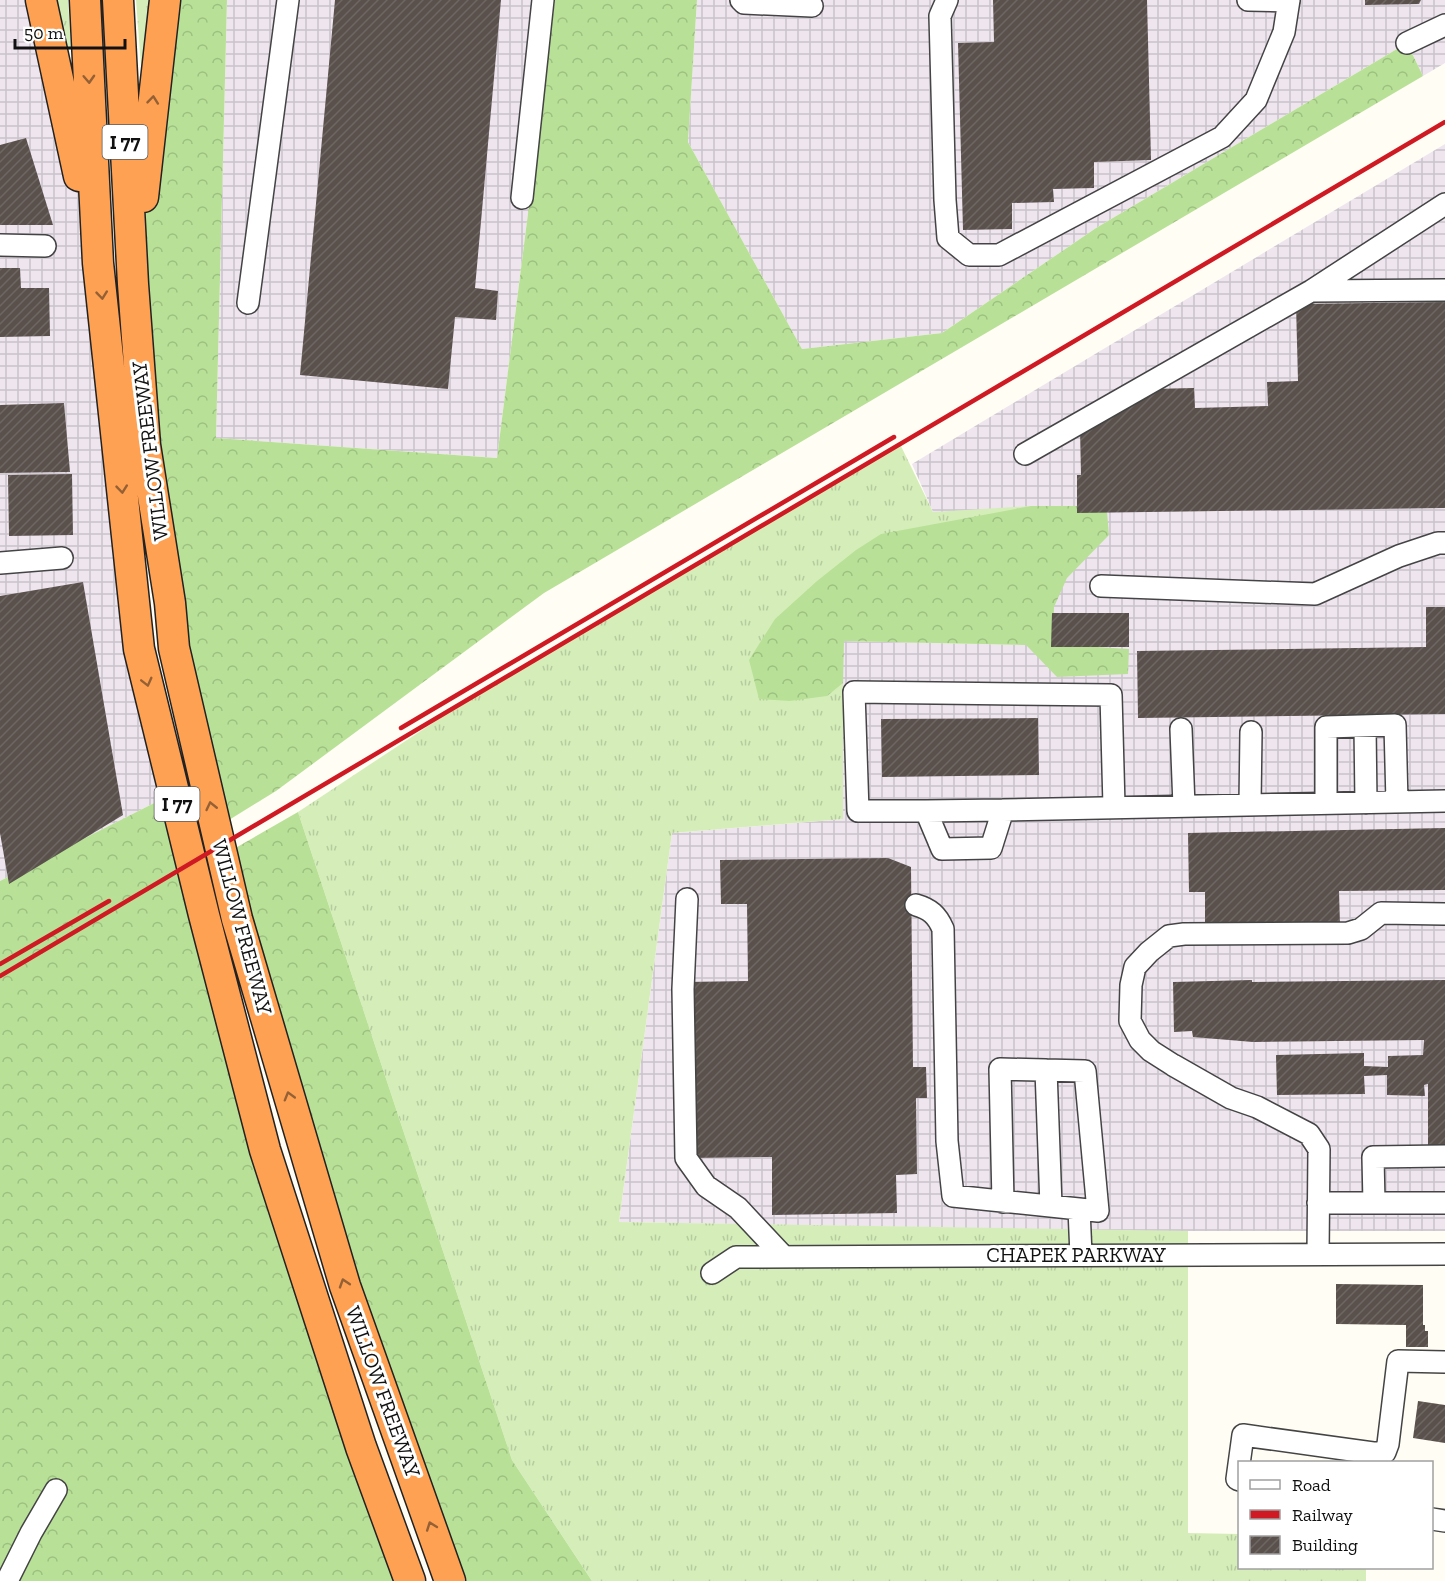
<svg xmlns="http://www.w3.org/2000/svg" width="1445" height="1581" viewBox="0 0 1445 1581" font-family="'Zilla Slab',serif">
	<defs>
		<pattern id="industrial-grid" width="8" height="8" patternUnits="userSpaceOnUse" patternTransform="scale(1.5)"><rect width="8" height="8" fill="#eee5ef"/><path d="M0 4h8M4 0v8" fill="none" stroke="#cbc3cc"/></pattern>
		<pattern id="grass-tufts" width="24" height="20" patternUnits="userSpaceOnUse" patternTransform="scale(1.5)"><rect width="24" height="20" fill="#d5eeb9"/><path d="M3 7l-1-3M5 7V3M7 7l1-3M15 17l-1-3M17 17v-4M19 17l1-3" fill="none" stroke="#b6cb9e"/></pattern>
		<pattern id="forest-crowns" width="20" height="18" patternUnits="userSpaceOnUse" patternTransform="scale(1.5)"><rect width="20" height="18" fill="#b8e197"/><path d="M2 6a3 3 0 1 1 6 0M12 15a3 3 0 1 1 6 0" fill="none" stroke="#9dc081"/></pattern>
		<pattern id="building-hatch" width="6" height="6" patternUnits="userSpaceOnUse" patternTransform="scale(1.5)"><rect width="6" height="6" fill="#5a514c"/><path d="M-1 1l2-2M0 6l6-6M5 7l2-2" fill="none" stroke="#6d6662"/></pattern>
	</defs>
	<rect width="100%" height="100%" fill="#fffdf4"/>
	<!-- industrial -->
	<path fill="url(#industrial-grid)" d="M0 0H41L98 263 174 793 0 881Z
		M227 0H555L497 458 216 438Z
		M697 0H1445V63L1423 76 1407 43 1096 228 942 333 802 349 688 142Z
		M1445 144V1231H1140L619 1222 672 833 843 819V641L1026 645 933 512 912 464Z"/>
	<!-- grass -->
	<path fill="url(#grass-tufts)" d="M52 0H68L71 47H62Z
		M136 0H155L146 63 141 66Z
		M900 444 933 512 1031 506 1026 645 843 641V819L672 833 619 1222 1188 1231V1533L1239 1534 1240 1568H1366V1581H592L512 1460 298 812 469 699Z"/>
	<!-- forest -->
	<path fill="url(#forest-crowns)" d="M165 0H227L216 438 497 458 555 0H697L688 142 802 349 942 333 1096 228 1407 43 1423 76 544 593 276 791 216 828 133 284Z
		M1031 506H1077L1107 512 1109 535 1067 578 1054 607 1053 639 1081 646 1129 649 1128 674 1057 677 1026 645 844 641 843 683 827 696 790 701 759 699 749 660 775 619 817 581 856 550 881 534Z
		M174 793 204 915 410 1581H0V881Z
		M298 812 512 1460 592 1581H450L225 854Z"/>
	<!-- building -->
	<path fill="url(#building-hatch)" d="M335 0H501L475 288 498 291 496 320 455 317 448 389 300 375Z
		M993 0H1147L1151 160 1094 162V188L1053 189 1054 202 1012 203V229L963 230 958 43 994 42Z
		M1365 0H1421L1419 4 1365 5Z
		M26 138 53 225H0V145Z
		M0 268H20L21 288H49L50 336 0 337Z
		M1445 302V508L1077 513V475H1081L1080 429 1151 389 1194 388 1195 408 1268 406 1267 382 1298 381 1296 304Z
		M64 403 70 472 0 473V405Z
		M72 474 73 535 9 536 8 475Z
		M83 582 123 815 9 884 0 833V596Z
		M1426 607H1445V714L1138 718 1137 651 1426 647Z
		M1052 613H1129V647H1051Z
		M1038 718 1039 775 882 777 881 719Z
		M1445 828V890L1339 891 1340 925 1205 926V892H1189L1188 833Z
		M888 858 911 867 913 1067H926L927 1098H916L917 1174 896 1175 897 1213 772 1215V1157L688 1158 685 982 748 981 747 904H721L720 860Z
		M1252 980V982L1445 980V1151H1428V1084L1424 1085 1425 1096 1387 1095V1075L1364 1076 1365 1094 1277 1095 1276 1055 1364 1053V1066L1388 1067V1056L1423 1055 1424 1040 1253 1042 1193 1037 1192 1031 1174 1032 1173 982Z
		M1336 1284 1423 1285V1325H1425V1331H1428V1347H1406V1325L1336 1324Z
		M1418 1401 1445 1405V1443L1413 1438Z"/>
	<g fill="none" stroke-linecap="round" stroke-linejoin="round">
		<defs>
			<path id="minor" d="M741 0 744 3 812 6
				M947 0 940 16 945 200 948 238 969 255H999L1222 137 1256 100 1284 32 1289 0
				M1248 0 1289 1
				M1407 43 1445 25
				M522 198 543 0
				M0 245 45 246
				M1312 291 1445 290
				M248 303 288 0
				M1025 454 1311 291 1445 204
				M0 563 62 558
				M1101 586 1315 594 1399 556 1438 543H1445
				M1365 726 1366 803
				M1181 729 1184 806
				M1326 803V727L1395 725 1397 802
				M1250 804 1251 732
				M1114 806 1111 695 854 692 858 811H926L942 849 991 848 1003 810 1445 801
				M926 811 1003 810
				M687 899 683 989 686 1158 706 1186 738 1208 783 1256
				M916 905C930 909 937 915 943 929L947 1141 953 1196 1079 1209 1081 1255
				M1046 1070 1051 1206
				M1003 1202 1000 1069 1085 1071 1098 1211 1079 1209
				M1318 1203H1445
				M1374 1203 1373 1157 1445 1156
				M1318 1254 1319 1149 1309 1134 1257 1107 1231 1098 1173 1065 1151 1051 1140 1040 1130 1021 1131 985 1135 967 1149 952 1169 936 1184 934 1348 933 1361 929 1381 913 1445 914
				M712 1273 736 1257 1445 1254
				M1240 1480 1237 1479 1243 1435 1373 1453 1385 1452 1388 1444 1398 1361 1445 1362
				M1432 1519 1445 1521
				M7 1581 31 1533 56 1490"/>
			<path id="highway" d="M41 0 79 176
				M85 0 98 263 139 649 204 915 265 1150 361 1447 410 1581
				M118 0 133 284 145 445 170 603 174 648 237 919 345 1286 450 1581
				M143 197 165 0"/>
		</defs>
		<!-- minor casing -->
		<use href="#minor" stroke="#444" stroke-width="24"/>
		<!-- highway casing -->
		<use href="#highway" stroke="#222" stroke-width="33"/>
		<!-- minor -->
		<use href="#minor" stroke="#fff" stroke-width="21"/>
		<!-- highway -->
		<use href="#highway" stroke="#ffa152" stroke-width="30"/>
		<!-- rail -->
		<path stroke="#cf1a23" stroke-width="4.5" d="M401 728 894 437
			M0 964 109 901
			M0 976 1445 122"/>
	</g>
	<!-- one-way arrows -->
	<defs><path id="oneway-chevron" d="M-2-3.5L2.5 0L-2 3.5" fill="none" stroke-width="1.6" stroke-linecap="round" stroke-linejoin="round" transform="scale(1.5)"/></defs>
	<g stroke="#946035">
		<use href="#oneway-chevron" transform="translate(89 79) rotate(87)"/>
		<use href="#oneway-chevron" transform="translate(153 100) rotate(-84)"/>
		<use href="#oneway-chevron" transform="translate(102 295) rotate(84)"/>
		<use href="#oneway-chevron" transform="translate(122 489) rotate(84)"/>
		<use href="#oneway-chevron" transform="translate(147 682) rotate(76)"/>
		<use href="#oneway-chevron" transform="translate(211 806) rotate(-103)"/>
		<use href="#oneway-chevron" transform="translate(289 1096) rotate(-106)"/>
		<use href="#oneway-chevron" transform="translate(344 1283) rotate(-108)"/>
		<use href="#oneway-chevron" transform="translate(431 1526) rotate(-110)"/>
	</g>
	<g text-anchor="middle" stroke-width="6" stroke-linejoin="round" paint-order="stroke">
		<!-- shield labels -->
		<g fill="#fff" stroke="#585858" stroke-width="1.5">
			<rect x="102.5" y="125" width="45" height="34" rx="4.5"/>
			<rect x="154.5" y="787" width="45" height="34" rx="4.5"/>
		</g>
		<g font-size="20" font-weight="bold" fill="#111">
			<text x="125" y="149">I 77</text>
			<text x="177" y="811">I 77</text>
		</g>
		<!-- street labels -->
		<g font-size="21" fill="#111" stroke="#fff">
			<text transform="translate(150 451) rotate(-97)" y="7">WILLOW FREEWAY</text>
			<text transform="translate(242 927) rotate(75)" y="7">WILLOW FREEWAY</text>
			<text x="1076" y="1262">CHAPEK PARKWAY</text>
			<text transform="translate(383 1392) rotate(70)" y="7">WILLOW FREEWAY</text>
		</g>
	</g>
	<!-- legend -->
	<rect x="1238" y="1461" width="195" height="108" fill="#ffffff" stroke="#a0a0a0" stroke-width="1.5"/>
	<rect x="1250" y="1480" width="30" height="9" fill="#ffffff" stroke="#a0a0a0" stroke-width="1.5"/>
	<text x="1292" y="1491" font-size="18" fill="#111111">Road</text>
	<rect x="1250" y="1510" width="30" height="9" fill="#cf1a23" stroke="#a0a0a0" stroke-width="1.5"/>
	<text x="1292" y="1521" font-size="18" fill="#111111">Railway</text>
	<rect x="1250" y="1536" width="30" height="18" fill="url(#building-hatch)" stroke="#a0a0a0" stroke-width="1.5"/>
	<text x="1292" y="1551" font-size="18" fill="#111111">Building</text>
	<!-- scale -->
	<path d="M15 39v9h110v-9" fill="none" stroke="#111111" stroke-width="3"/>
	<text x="24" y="39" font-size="18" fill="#111111" stroke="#ffffff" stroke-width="4.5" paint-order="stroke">50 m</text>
</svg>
